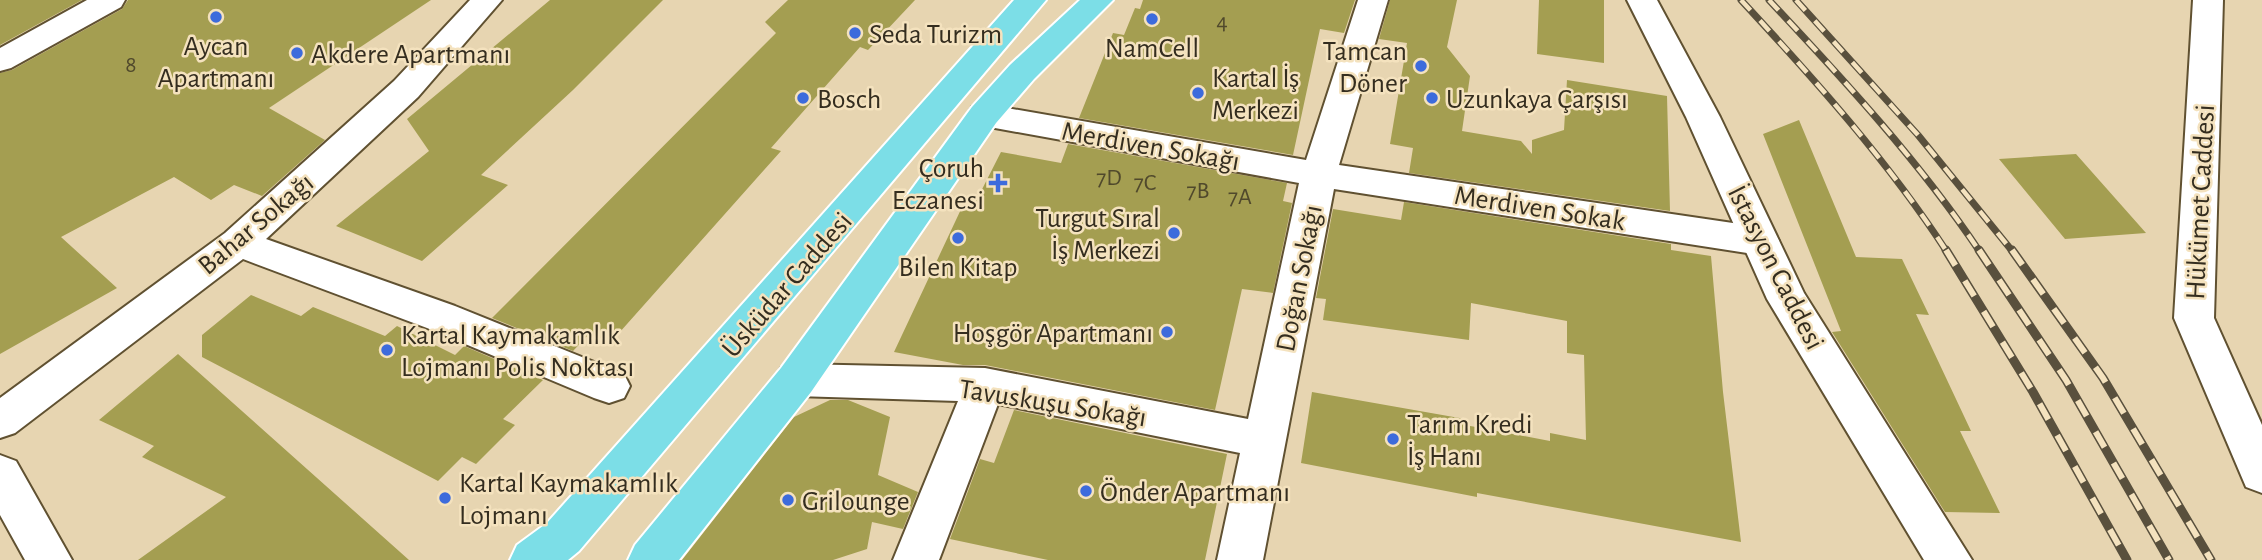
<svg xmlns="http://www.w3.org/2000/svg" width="2262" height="560" viewBox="0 0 2262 560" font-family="'Alegreya Sans',sans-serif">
	<rect width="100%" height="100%" fill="#e7d5b1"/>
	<!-- building -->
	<path fill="#a49e51" d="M0 0H82L0 45Z
		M128 0H431L269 108 325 140 262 196 234 185 211 200 174 177 61 237 117 288 0 354V73L12 70 122 9Z
		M550 0H663L573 90 481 175 508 185 422 261 336 226 429 151 407 119Z
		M788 0H915L868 50 860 47 771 148 781 151 611 342 589 334 573 351 492 318 776 33 765 22Z
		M1143 0H1355L1344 33 1320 29 1293 155 1079 118 1113 33 1124 35 1135 8 1140 9Z
		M1390 0H1457L1447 47 1470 76 1462 131 1521 141 1532 154V140L1564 130 1567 80 1667 96 1670 211 1409 173 1413 148 1390 144 1407 43 1379 39Z
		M1539 0H1604V63L1537 54Z
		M1799 120 1856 257 1902 259 1929 315 1916 314 1971 431H1960L2000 513 1945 512 1832 332 1841 331 1763 134Z
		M1068 144 1287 183 1283 201 1292 203 1273 293 1242 289 1215 410 985 365H963L894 352 963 205 973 207 1001 152 1061 163Z
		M2076 154 2146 233 2065 239 1999 159Z
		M1404 202 1671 244V250L1711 256 1723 392 1741 542 1477 493V497L1301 463 1312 392 1465 419V425L1550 441V433L1586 440 1584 355 1567 353V321L1471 303 1469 340 1323 320 1326 299 1316 298 1333 209 1401 220Z
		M251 295 301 316 313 307 385 336 397 326 455 355 464 346 543 380 503 419 515 425 476 464 462 457 438 481 202 357V335Z
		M178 354 409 560H138L226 497 142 457 154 446 99 420Z
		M830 400H848L890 417 878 475 918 492 903 529 872 522 867 549 833 560H682L794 417Z
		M1014 410 1227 454 1205 560H1048L950 539 980 459 994 463Z"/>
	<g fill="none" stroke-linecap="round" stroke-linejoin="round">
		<defs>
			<path id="minor" d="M87 0H125L121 7 11 68 0 71V48Z
				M470 0H502L418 97 266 239 455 306 624 374 630 386 624 398 609 403 594 398 427 328 243 259 15 433 0 438V398L225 233 394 81Z
				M1358 0H1388L1339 165 1760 227 1773 231 1779 241 1773 251 1760 255 1334 189 1263 560H1217L1240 453 998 404 939 560H893L958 401 796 396 781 392 775 380 781 368 796 364 985 368 1248 419 1299 183 984 126 972 123 967 115 972 107 984 104 1306 160Z
				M0 455 16 461 72 560H25L0 515Z"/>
			<path id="tertiary" d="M1627 0H1657L1720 117 1804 293 1972 560H1924L1767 299 1686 117Z
				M2193 0H2223L2214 318 2262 425V493L2246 487 2174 318Z"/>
			<path id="primary" d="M1014 0H1046L579 551 568 560H510L517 545 547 523Z
				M1080 0H1113L1034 79 996 123 811 392 679 560H628L635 545 781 368 972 107 1010 65Z"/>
		</defs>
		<!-- minor casing -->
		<use href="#minor" stroke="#605131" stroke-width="4"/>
		<!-- tertiary casing -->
		<use href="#tertiary" stroke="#605131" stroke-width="4"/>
		<!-- primary casing -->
		<use href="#primary" stroke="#fff" stroke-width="4"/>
		<!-- minor -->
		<use href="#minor" fill="#fff" fill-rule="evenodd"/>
		<!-- tertiary -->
		<use href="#tertiary" fill="#fff" fill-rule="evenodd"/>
		<!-- primary -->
		<use href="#primary" fill="#7cdee7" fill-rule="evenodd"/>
		<defs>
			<path id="rail-far1" d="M1741 0C1815 80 1888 161 1947 252
				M1769 0C1844 80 1919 161 1980 252
				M1796 0 1918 135 2013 252"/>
			<path id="rail" d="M1946 250 2033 392 2127 560
				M1979 250 2066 380 2169 560
				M2012 250 2103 378 2211 560"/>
		</defs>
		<!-- rail-far1 casing -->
		<use href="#rail-far1" stroke="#59503d" stroke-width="7"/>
		<!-- rail casing -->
		<use href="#rail" stroke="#59503d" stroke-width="9"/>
		<!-- rail-far1 -->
		<use href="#rail-far1" stroke="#f4e2be" stroke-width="4.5" stroke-dasharray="14" stroke-linecap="butt"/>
		<!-- rail -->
		<use href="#rail" stroke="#f4e2be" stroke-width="6" stroke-dasharray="18" stroke-linecap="butt"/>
	</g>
	<!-- markers -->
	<g fill="#3d6bdc" stroke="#f4e2be" stroke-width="2.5">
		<circle cx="216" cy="17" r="7"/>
		<circle cx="1152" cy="19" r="7"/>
		<circle cx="855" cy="33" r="7"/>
		<circle cx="297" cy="53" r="7"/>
		<circle cx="1421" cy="66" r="7"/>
		<circle cx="1198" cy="93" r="7"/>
		<circle cx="803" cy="98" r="7"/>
		<circle cx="1432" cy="98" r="7"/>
		<path d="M994.5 172.5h7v7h7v7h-7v7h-7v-7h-7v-7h7z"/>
		<circle cx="1174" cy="233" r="7"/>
		<circle cx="958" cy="238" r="7"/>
		<circle cx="1167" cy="332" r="7"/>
		<circle cx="387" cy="350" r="7"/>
		<circle cx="1393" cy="439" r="7"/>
		<circle cx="1086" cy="491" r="7"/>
		<circle cx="445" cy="498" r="7"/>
		<circle cx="788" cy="500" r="7"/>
	</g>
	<g text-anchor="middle" stroke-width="5" stroke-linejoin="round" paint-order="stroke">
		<!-- number labels -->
		<g font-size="24" fill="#50492c">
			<text x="1222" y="29">4</text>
			<text x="131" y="72">8</text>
			<text x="1109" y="185">7D</text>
			<text x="1145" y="190">7C</text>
			<text x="1198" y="198">7B</text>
			<text x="1240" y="204">7A</text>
		</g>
		<!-- poi labels -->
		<g font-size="28" fill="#342d1f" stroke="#f4e2be" text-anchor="start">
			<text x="869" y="43">Seda Turizm</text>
			<text x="216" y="55" text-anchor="middle">Aycan<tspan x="216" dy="32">Apartmanı</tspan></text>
			<text x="1152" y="57" text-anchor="middle">NamCell</text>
			<text x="1407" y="60" text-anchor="end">Tamcan<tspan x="1407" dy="32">Döner</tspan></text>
			<text x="311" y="63">Akdere Apartmanı</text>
			<text x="1212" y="87">Kartal İş<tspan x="1212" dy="32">Merkezi</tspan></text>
			<text x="817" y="108">Bosch</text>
			<text x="1446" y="108">Uzunkaya Çarşısı</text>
			<text x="984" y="177" text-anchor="end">Çoruh<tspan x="984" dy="32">Eczanesi</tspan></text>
			<text x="1160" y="227" text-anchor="end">Turgut Sıral<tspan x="1160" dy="32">İş Merkezi</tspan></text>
			<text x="958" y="276" text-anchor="middle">Bilen Kitap</text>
			<text x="1153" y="342" text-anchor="end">Hoşgör Apartmanı</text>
			<text x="401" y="344">Kartal Kaymakamlık<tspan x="401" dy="32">Lojmanı Polis Noktası</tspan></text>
			<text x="1407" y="433">Tarım Kredi<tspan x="1407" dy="32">İş Hanı</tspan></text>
			<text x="459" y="492">Kartal Kaymakamlık<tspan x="459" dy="32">Lojmanı</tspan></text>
			<text x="1100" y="501">Önder Apartmanı</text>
			<text x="802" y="510">Grilounge</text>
		</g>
		<!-- street labels -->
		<g font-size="28" fill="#342d1f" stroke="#f4e2be">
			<text transform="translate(1151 145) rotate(10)" y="10">Merdiven Sokağı</text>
			<text transform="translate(2199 202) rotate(-87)" y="10">Hükümet Caddesi</text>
			<text transform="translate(1540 207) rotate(9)" y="10">Merdiven Sokak</text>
			<text transform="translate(255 223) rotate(-40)" y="10">Bahar Sokağı</text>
			<text transform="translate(1777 267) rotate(63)" y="10">İstasyon Caddesi</text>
			<text transform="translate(1298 278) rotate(-79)" y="10">Doğan Sokağı</text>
			<text transform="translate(786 284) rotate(-49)" y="10">Üsküdar Caddesi</text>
			<text transform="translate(1053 402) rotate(9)" y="10">Tavuskuşu Sokağı</text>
		</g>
	</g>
</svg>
